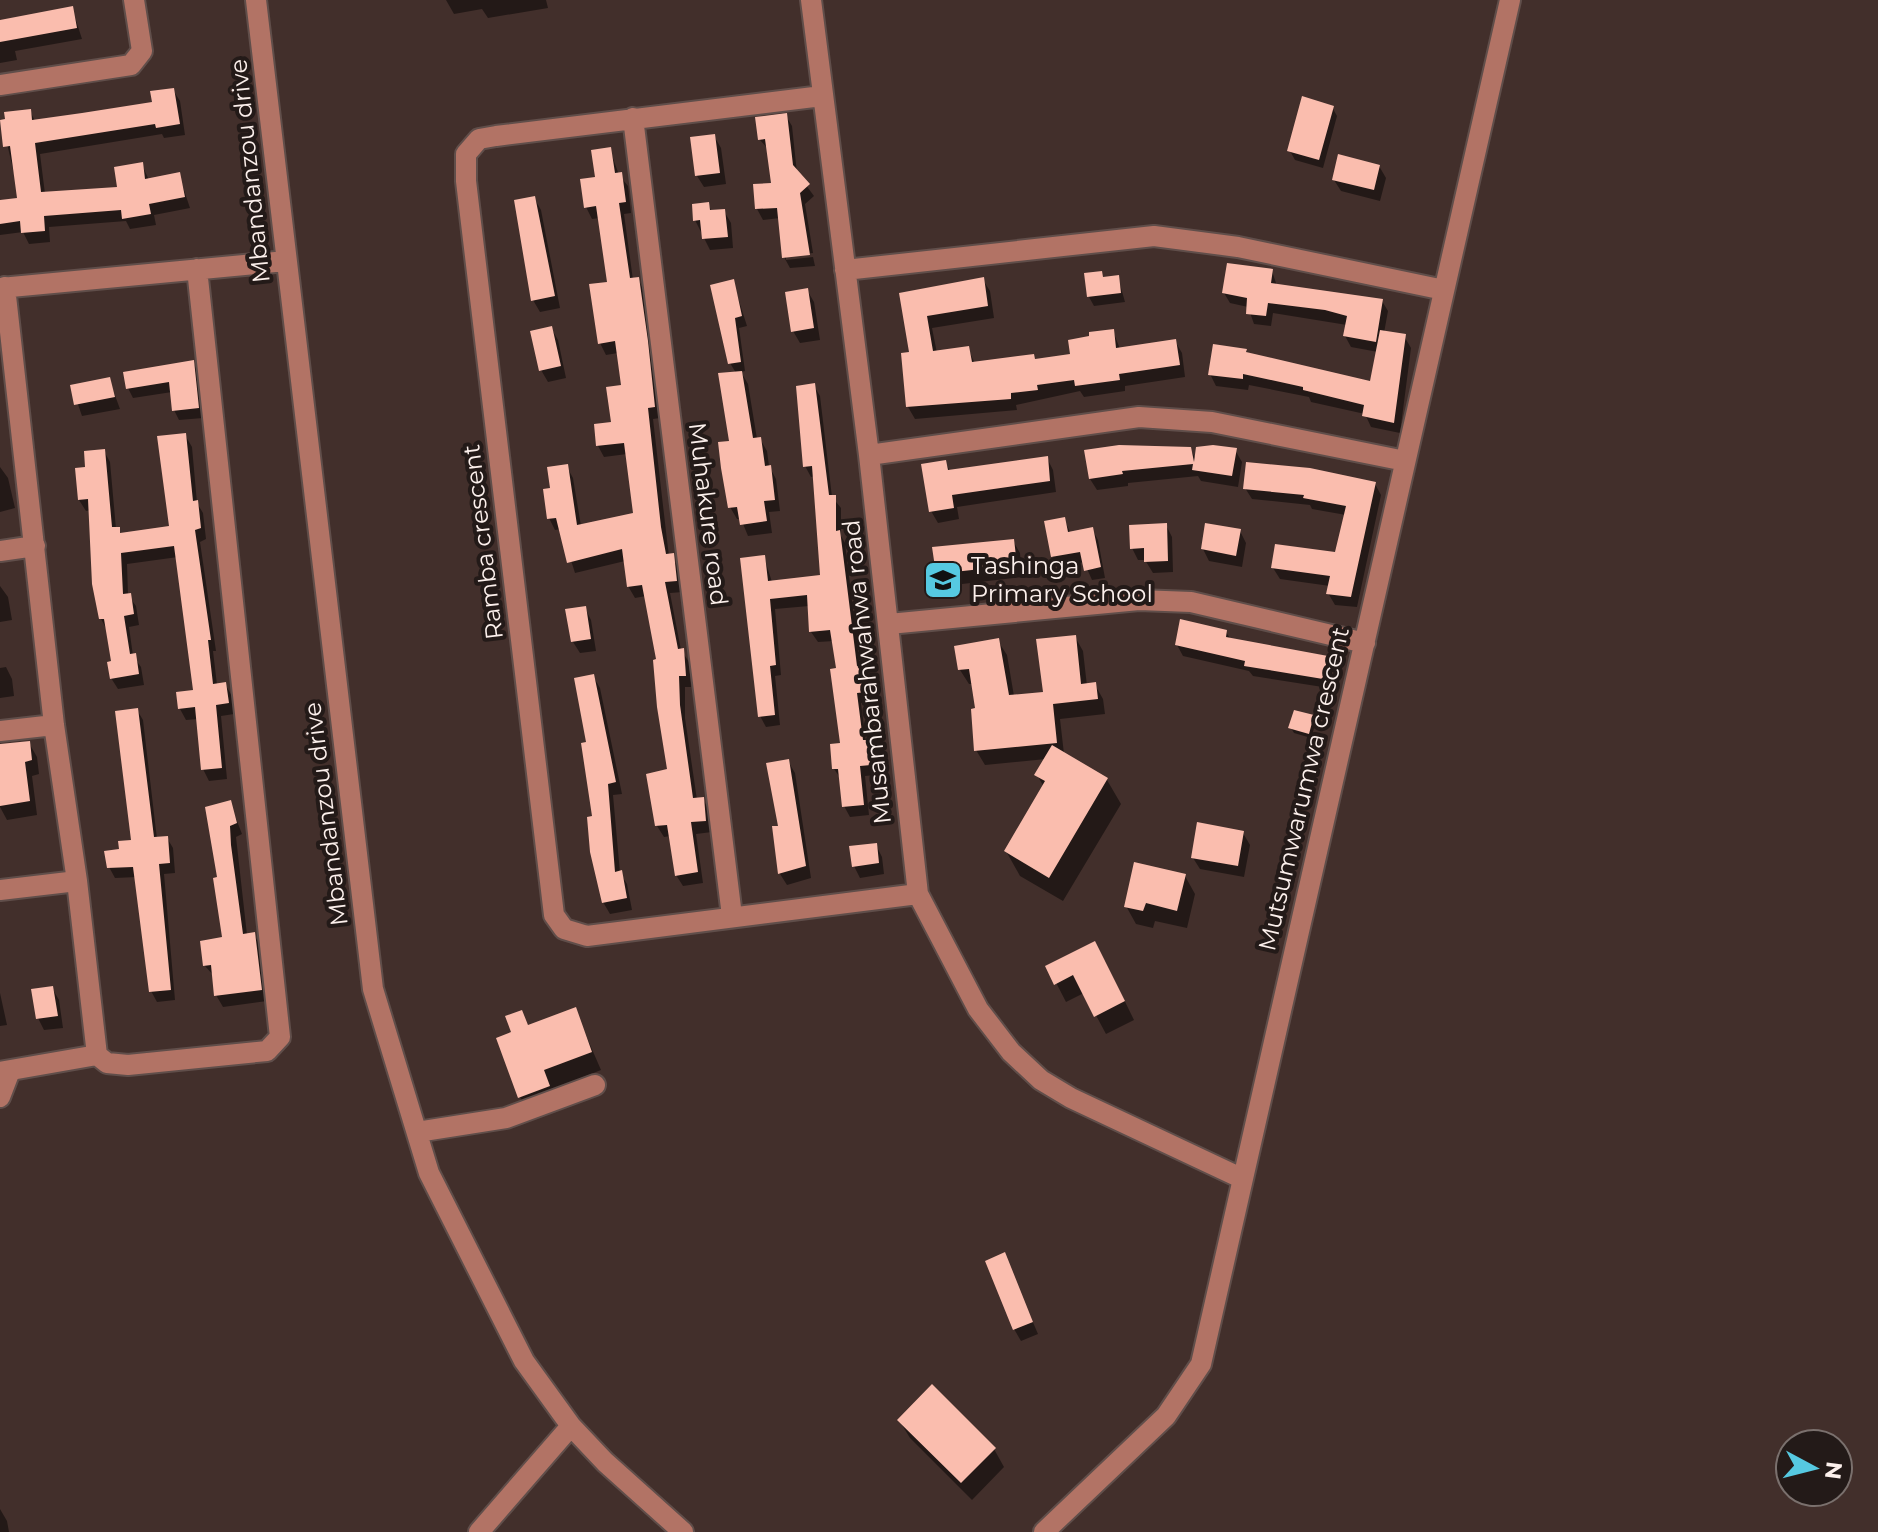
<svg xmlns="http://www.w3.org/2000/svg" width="1878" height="1532" viewBox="0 0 1878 1532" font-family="Montserrat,sans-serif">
	<rect width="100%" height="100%" fill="#422f2b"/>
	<!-- shadow -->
	<path fill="#0007" d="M446 0H546L548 8 488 18 482 9 454 14Z
		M72 8 82 39 15 51 17 60 0 63V22Z
		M173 90 180 101 185 135 164 138 162 134 40 154 45 194 119 188 142 165 149 180 179 175 190 208 154 215 156 225 130 229 126 221 49 227 50 242 29 244 23 232 0 235V202L20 199 2 122 30 111 35 121 154 103Z
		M1332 107 1337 116 1323 168 1295 160 1290 151Z
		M786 116 792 126 797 173 814 196 805 204 813 253 786 256V260L813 257 815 266 790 268 784 257 780 218 763 220 757 209 773 184 769 150 760 140Z
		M714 136 721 148 726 184 704 187 697 176Z
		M610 150 619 175 628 186 631 213 624 214 633 280 638 279 644 291 660 418 653 419 667 540 669 556 679 567 683 592 670 593 681 650 689 662 691 687H685V718L697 800 703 799 709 811 712 832 696 834 703 883 683 886 676 875 671 836 664 837 657 826 670 771 659 661 646 596 635 598 628 586 625 561 575 573 561 529 555 530 549 518 553 490 567 467 573 478 581 526 635 514 627 454 604 457 598 446 596 426 613 424 623 386 618 353 606 355 600 343 609 283 600 218 592 219 586 207Z
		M1379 166 1386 178 1380 201 1341 191 1334 180Z
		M534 198 541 210 560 308 540 312 533 300Z
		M708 204 712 212 724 211 731 223 733 248 710 250 695 220Z
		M1272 271 1277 286 1382 301 1388 311 1384 333 1404 336 1411 348 1400 433 1371 427 1365 414 1311 402 1309 397 1249 385 1248 390 1216 386 1210 374 1246 351 1248 355 1372 384 1378 352 1351 347 1345 336 1347 325 1273 313 1271 326 1254 324 1248 307 1230 303 1224 293Z
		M1118 277 1125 302 1094 306 1089 297 1104 279Z
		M983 280 990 291 994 318 932 328 937 353 968 348 975 364 1072 356 1113 331 1120 349 1175 341 1182 353 1185 377 1125 386V391L1084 397 1080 391 1016 405 1017 410 915 419 908 407 911 354 902 295Z
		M733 282 747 326 739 328 745 371 741 372 748 384 757 439H760L767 451 769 466 776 479 780 511 769 512 772 533 748 536 741 519H737L730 507 736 373 730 363Z
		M807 290 814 302 820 340 800 343 793 331Z
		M551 328 558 340 566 378 548 382 541 370Z
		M193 362 198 372 203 418 179 420 174 410 172 392 133 398 128 388Z
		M109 379 120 409 82 416 72 387Z
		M814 386 820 396 832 497 841 508V536L845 543 860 667 867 678 870 702 861 703 866 742 874 752 876 775 865 776 869 815 850 817 844 806 841 779 834 769 843 745 834 641 818 642 811 632 809 606 775 609 781 675 775 676 780 725 766 727 760 716 764 557 772 582 823 577 815 476 811 477 805 466Z
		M185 435 192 447 197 503 203 513 206 539 200 542 216 651H213L217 685 225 684 232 696 234 714 221 716 227 779 209 781 203 769 198 719 186 720 180 709 178 693 195 691 178 557 127 564 128 595 136 606 139 625 129 627 133 656 141 667 144 685 118 689 111 678 113 662 107 630 101 619 91 510 86 511 79 500 87 469 104 451 110 462 116 529 122 535 172 528Z
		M1190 449 1196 459 1235 450 1242 462 1238 487 1201 481 1198 476 1128 483V486L1097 490 1090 479Z
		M1047 458 1053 470 1056 492 957 507 959 519 938 523 931 511 945 462 950 471Z
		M0 467 8 478 15 508 0 512Z
		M1375 484 1381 495 1357 607 1335 605 1328 593 1330 586 1280 579 1273 568 1336 554 1346 515 1312 509 1310 505 1252 499 1245 488Z
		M1064 519 1071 534 1092 529 1098 540 1105 578 1092 580 1084 562 1059 567 1053 557Z
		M1166 525 1172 537 1173 572 1153 573 1145 560H1138L1132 548Z
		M1240 531 1246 543 1242 567 1209 561 1203 549Z
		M1013 541 1020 553 1022 577 945 586 938 574 935 549Z
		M0 586 8 597 12 620 0 622Z
		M585 608 591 620 596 651 580 653 573 642 568 611Z
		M1226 632 1231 640 1327 658 1333 669 1329 688 1253 676 1249 671 1183 656 1177 645Z
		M1075 637 1083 651 1087 686 1095 685 1103 699 1105 714 1060 719 1064 754 1107 780 1121 804 1063 901 1020 876 1006 851 1044 787 1037 775 1046 759 985 765 976 750 978 710 973 684H969L960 670 998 641 1007 655 1014 696 1045 693Z
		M6 667 12 679 14 696 0 698V668Z
		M593 676 600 688 622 794 613 795 620 873 627 884 632 910 610 914 603 902 589 744Z
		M137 710 143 720 157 839 167 838 173 848 175 873 164 874 175 1000 157 1002 151 991 137 877 115 878 109 867 133 842Z
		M1313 717 1316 722 1311 738 1294 733 1291 728Z
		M29 743 37 757 39 774 32 776 37 815 7 820 0 807V745Z
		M788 761 795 773 811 878 787 885 780 874 774 828 780 827Z
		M230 803 242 834 236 837 247 935 254 934 260 946 267 1001 223 1007 216 995 214 976 205 966 202 942 224 939 219 879Z
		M1243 833 1250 845 1244 877 1200 869 1193 858Z
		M876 845 882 857 884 874 860 878 854 866Z
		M1185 876 1195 894 1187 928 1155 921 1153 928 1136 924 1126 906Z
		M1105 961 1134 1020 1106 1034 1084 993 1066 1002 1048 967Z
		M52 988 59 1000 63 1028 44 1030 38 1018Z
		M0 993 7 1025 0 1026Z
		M575 1010 601 1070 553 1089 558 1104 530 1115 520 1097 514 1033 521 1012 529 1027Z
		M1004 1255 1038 1334 1021 1341 1014 1329Z
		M899 1420 994 1449 1004 1467 972 1500 910 1438Z
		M0 1509 7 1521 9 1532H0Z"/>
	<!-- building -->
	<path fill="#fabdae" d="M73 6 77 28 0 42V20Z
		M174 88 180 124 156 128 155 124 35 143 41 192 117 187 114 167 143 162 145 179 180 172 185 197 149 204 151 214 122 219 121 210 44 216 45 231 21 233 20 221 0 224V200L17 198 10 146 3 147 0 120 5 119 4 112 31 109 32 120 82 113 152 102 150 91Z
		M1302 96 1334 106 1319 160 1287 151Z
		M787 113 793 165 810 184 800 193 810 255 782 258 777 208 755 209 753 184 771 183 765 139 758 140 755 117Z
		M715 134 720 173 695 176 690 137Z
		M611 147 615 173 622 172 626 202 619 203 630 278 639 277 648 341 655 407 648 408 661 527 666 554 674 553 677 581 665 582 678 649 684 648 686 676H679L680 705 693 798 704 797 706 821 691 822 698 872 675 876 667 825 655 826 646 774 667 769 657 707 653 660 656 659 642 585 627 587 622 549 567 563 556 518 547 519 543 489 550 488 547 467 568 464 577 525 633 513 624 443 596 446 594 424 611 422 606 387 621 385 615 341 598 344 589 284 607 282 596 206 584 208 580 179 595 177 591 150Z
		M1338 154 1380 165 1374 190 1332 180Z
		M535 196 555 296 531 301 514 200Z
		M709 202 710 210 725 209 728 237 702 239 700 220 693 221 692 204Z
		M1227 263 1273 269 1271 283 1383 299 1376 342 1343 336 1347 316 1325 310 1268 303 1266 316 1246 314 1247 298 1222 293Z
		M1102 271 1103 277 1119 275 1121 293 1087 297 1084 273Z
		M984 277 988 306 927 316 933 351 969 346 972 362 1034 354 1035 359 1070 354 1068 340 1089 336V332L1114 329 1116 348 1176 339 1180 365 1119 374 1120 380 1075 386 1074 380 1037 385 1038 390 1011 393V399L906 407 901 353 909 352 899 293Z
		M734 279 742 316 735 318 741 362 728 364 710 285Z
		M808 288 814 328 791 332 785 292Z
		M552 326 561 366 539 371 530 331Z
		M1380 330 1406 334 1394 423 1362 416 1364 405 1303 390V387L1243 374V379L1208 375 1213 344 1247 349 1246 352 1370 381Z
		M194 360 199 408 172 411 169 382 126 389 123 372Z
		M742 371 753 438 761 437 765 466 771 465 775 500 764 501 767 521 740 525 737 507 728 508 721 468 718 442 729 441 718 373Z
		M110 377 115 397 74 405 70 385Z
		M815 383 829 495H836V531L840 530 857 666 862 665 866 692 857 693 863 740H868L871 765 860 766 864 805 842 807 838 769H832L830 744 840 743 830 669 836 668 830 630 809 632 807 595 770 599 776 665 770 666 775 715 758 717 740 558 765 555 768 581 820 575 812 466 803 467 796 386Z
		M186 433 193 501 198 500 201 528 195 530 211 640H208L213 684 226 682 229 703 216 705 222 768 201 770 195 707 178 709 176 692 193 690 174 546 121 553 123 594 131 593 134 614 124 616 130 654 136 653 139 674 110 679 107 662 111 661 104 619H99L92 584 88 499 78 500 75 468 85 467 84 451 105 449 112 527H120V533L169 526 157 436Z
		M1119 445 1191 447 1194 462 1196 447 1213 445 1237 448 1232 476 1192 470 1193 464 1122 471 1123 474 1089 479 1084 450Z
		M1048 456 1050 481 952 495 954 508 929 512 921 464 946 460 948 470Z
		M1246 462 1310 468 1376 482 1351 597 1326 594 1330 576 1271 568 1275 544 1335 552 1346 506 1303 498 1304 495 1243 489Z
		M1065 517 1068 532 1093 527 1101 567 1084 571 1080 552 1051 557 1044 521Z
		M1167 523 1168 561 1144 562V548L1130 549 1129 525Z
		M1205 523 1241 529 1236 556 1201 549Z
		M1014 539 1017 565 936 574 932 547Z
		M586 606 591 639 571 642 565 609Z
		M1180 619 1227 630 1226 637 1328 656 1323 679 1244 666 1245 661 1175 645Z
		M1076 635 1081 684 1096 682 1098 699 1053 704 1057 743 974 751 971 709 975 708 969 669 958 670 954 646 999 638 1009 695 1043 692 1036 639Z
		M594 674 616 782 608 784 615 872 622 870 627 898 602 903 590 852 587 817 592 816 581 743 586 742 574 678Z
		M138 708 154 837 168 836 170 863 159 864 171 990 149 992 133 867 107 868 104 851 119 849 118 841 131 840 115 711Z
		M1294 710 1314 715 1309 734 1288 728Z
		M30 741 32 760 25 762 30 801 0 806V744Z
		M1052 745 1108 778 1049 878 1004 851 1045 781 1034 775Z
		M789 759 806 866 778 874 772 826H778L766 763Z
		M231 800 237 823 230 826 231 845 243 934 255 932 262 990 214 996 211 965 203 966 200 941 222 937 213 878 217 877 205 807Z
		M1197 822 1244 831 1238 866 1191 858Z
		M877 843 879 863 852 867 849 846Z
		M1134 862 1186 874 1177 911 1146 903 1143 911 1124 907Z
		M1095 941 1125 1001 1094 1017 1073 975 1054 985 1045 966Z
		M53 986 58 1016 36 1019 31 989Z
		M576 1007 592 1052 544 1070 550 1086 518 1098 496 1038 511 1032 505 1016 522 1010 528 1025Z
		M1005 1252 1033 1322 1013 1330 985 1261Z
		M932 1384 996 1448 961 1483 897 1420Z"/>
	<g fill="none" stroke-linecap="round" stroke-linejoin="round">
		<defs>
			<path id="minor" d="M256 0 373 989 429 1173 524 1361 571 1426 605 1462 683 1532
				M811 0 869 455 918 894 978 1009 1011 1052 1041 1080 1071 1098 1241 1178
				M0 85 131 65 142 51 134 0
				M822 96 496 136 479 139 466 154V181L554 915 564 929 587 936 918 894
				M633 118 732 916
				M845 270 1154 236 1238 247 1444 290
				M5 287 54 725 77 881 97 1055
				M0 288 286 261
				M869 455 1139 417 1212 422 1405 461
				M0 551 35 546
				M889 624 1139 600 1191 602 1365 643
				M0 731 54 725
				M0 890 77 881
				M0 1072 97 1055 107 1063 128 1065 267 1051 280 1037 197 269
				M0 1097 10 1071
				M417 1132 506 1118 595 1085
				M479 1532 571 1426
				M1044 1532 1166 1416 1201 1364 1510 0"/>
		</defs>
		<!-- minor casing -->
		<use href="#minor" stroke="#604e4a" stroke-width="24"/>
		<!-- minor -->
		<use href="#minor" stroke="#b27365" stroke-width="20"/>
	</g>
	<!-- icons -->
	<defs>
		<symbol id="school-square" viewBox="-11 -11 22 22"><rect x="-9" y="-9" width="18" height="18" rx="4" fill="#56c9e1" stroke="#231a18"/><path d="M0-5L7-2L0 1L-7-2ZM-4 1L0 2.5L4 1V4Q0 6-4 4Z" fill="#111"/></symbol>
	</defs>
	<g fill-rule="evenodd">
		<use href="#school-square" x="921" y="558" width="44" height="44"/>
	</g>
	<g text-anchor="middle" stroke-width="8" stroke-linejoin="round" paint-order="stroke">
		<!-- street labels -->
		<g font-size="24" fill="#fcf0ec" stroke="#231a18">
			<text transform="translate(250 171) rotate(-96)" y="8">Mbandanzou drive</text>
			<text transform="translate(708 514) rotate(83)" y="8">Muhakure road</text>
			<text transform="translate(483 542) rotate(-97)" y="8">Ramba crescent</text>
			<text transform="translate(867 672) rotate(-96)" y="8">Musambarahwahwa road</text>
			<text transform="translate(1304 789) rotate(-77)" y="8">Mutsumwarumwa crescent</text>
			<text transform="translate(326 814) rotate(-97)" y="8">Mbandanzou drive</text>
		</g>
		<!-- poi labels -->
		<g font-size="24" fill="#fcf0ec" stroke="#231a18" text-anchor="start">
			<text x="971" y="574">Tashinga<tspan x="971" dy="28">Primary School</tspan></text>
		</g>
	</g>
	<!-- north arrow -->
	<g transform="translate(1814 1468) rotate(97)"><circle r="38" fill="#231a18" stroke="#7a706d" stroke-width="2"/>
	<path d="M0-6L14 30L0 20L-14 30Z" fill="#56c9e1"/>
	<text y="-12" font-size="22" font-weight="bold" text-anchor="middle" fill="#fcf0ec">N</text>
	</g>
</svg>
